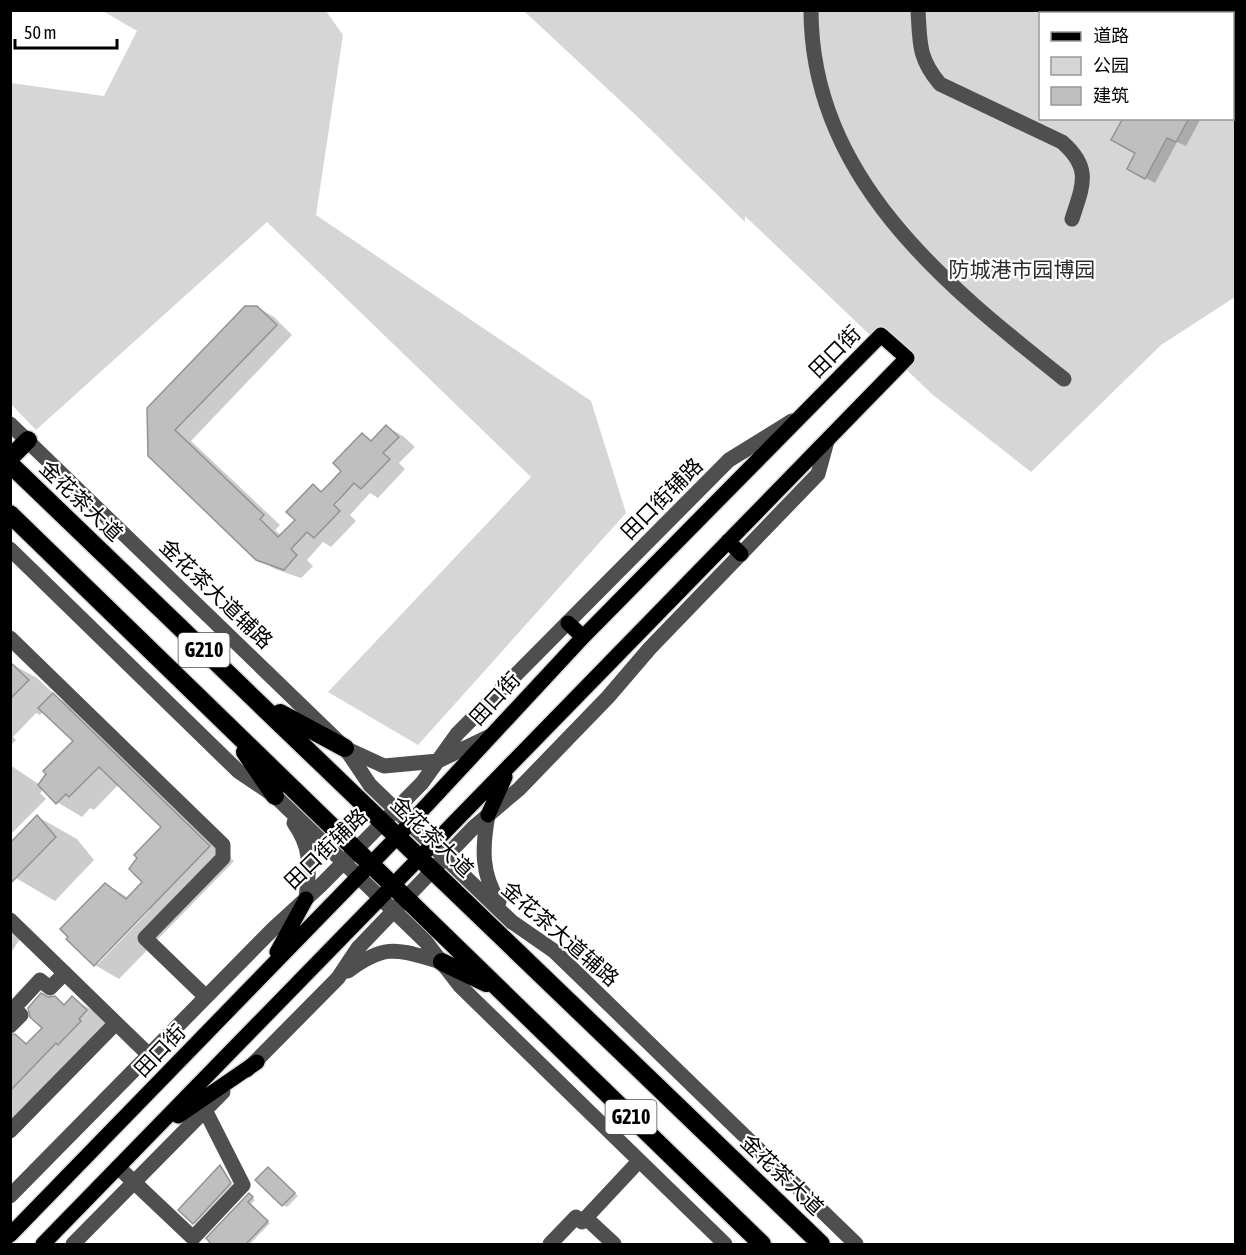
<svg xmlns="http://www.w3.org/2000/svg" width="1246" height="1255" viewBox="0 0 1246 1255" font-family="'Asap Condensed','Noto Sans SC',sans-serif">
	<rect width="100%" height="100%" fill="#fff"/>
	<!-- green -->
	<path fill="#d6d6d6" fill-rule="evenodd" d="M103 11H326L343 35 316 215 591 401 626 513 418 745 328 692 531 477 267 222 36 430 11 404V83L104 96 137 31Z
		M524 11H1235V297L1161 345 1031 472 933 395 745 216V222L642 121ZM1040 14H1232V118H1040Z"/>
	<!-- shadow -->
	<path fill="#0003" fill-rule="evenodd" d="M1125 118H1201L1186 146 1177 142 1155 183 1129 169 1137 153Z
		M257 307 274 317 292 335 191 441 280 525 275 530 282 536 297 520 313 486 324 492 343 471 362 434 373 441 387 427 403 436 415 447 399 463 405 469 378 498 370 493 350 515 356 521 331 547 323 542 307 560 313 566 301 578 275 569 257 558 149 455ZM336 500H340L330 511Z
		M10 663 37 678 58 698 78 709 234 861 119 979 95 965 105 884 129 898 144 882 163 827 119 784 94 810 90 808 82 817 57 802 44 789 40 793 46 799 10 835V765L40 785 75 741 44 711 40 715 36 713 13 737 16 740 10 746ZM146 910H150L98 964 96 962Z
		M38 817 77 839 94 860 55 901 16 878Z
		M10 925 22 936 10 954Z
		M54 998 66 1005 72 998 102 1016 116 1028 110 1039 89 1061 86 1060 10 1138V1037L15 1036 29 1044 44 1028 48 999Z
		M222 1168 232 1185 195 1224 194 1223Z
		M272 1172 298 1196 287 1207 283 1205Z
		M252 1197 255 1200 250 1205 270 1223 250 1244H215Z"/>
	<!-- building -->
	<path fill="#bfbfbf" stroke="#939393" stroke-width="1.5" d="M1123 118H1189L1176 142 1167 138 1145 179 1127 169 1135 153 1111 140Z
		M245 306H257L277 325 175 430 264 515 260 519 278 537 295 520 286 512 313 484 321 492 331 482 341 471 333 463 362 433 371 441 386 425 399 437 383 453 390 459 361 489 354 483 334 505 340 511 314 538 307 532 291 549 297 555 284 570 256 560 148 456 147 408Z
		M10 662 29 680 10 699Z
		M53 693 210 846 94 966 66 939 68 937 60 929 105 883 126 899 142 882 129 869 137 858 134 855 161 827 99 767 69 797 66 794 56 804 38 785 46 774 43 771 73 741 38 708Z
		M37 815 56 837 10 884V843Z
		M41 993 48 997 55 996 64 1005 72 996 87 1010 79 1019 81 1021 58 1045 56 1043 10 1091V1035L15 1034 26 1044 42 1028 30 1017 28 1008Z
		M220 1165 231 1183 193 1224 178 1210Z
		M268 1167 295 1193 282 1206 255 1180Z
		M249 1193 253 1197 248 1202 268 1221 245 1245H212L206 1238Z"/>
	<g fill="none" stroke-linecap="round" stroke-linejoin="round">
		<defs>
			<path id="major" d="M728 541 741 554
				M568 623 583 637
				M488 815 505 777
				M277 952 306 899
				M178 1116 257 1062
				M10 1235 398 836 583 637 881 335 907 358 43 1244"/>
			<path id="highway" d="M10 458 28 440
				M10 464 821 1244
				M10 514 762 1244
				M280 713 345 748
				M245 752 275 796
				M442 962 486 983"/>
		</defs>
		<!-- major casing -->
		<use href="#major" stroke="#dbdbdb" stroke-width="18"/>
		<!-- highway casing -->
		<use href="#highway" stroke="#dbdbdb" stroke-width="21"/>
		<!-- minor -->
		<path stroke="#4f4f4f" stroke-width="15" d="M811 10C811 177 944 284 1064 379
			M918 10C920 43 918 58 940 84L1062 142C1092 168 1083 185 1072 219
			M10 424 345 748 370 785 512 922 554 951 856 1244
			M10 549 238 771 275 796 426 942 460 986 725 1244
			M10 638 223 845V858L145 938 206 997
			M345 748 384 766 438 761 488 737
			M488 815C482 848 481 874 499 902
			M294 823C313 850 309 868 306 899
			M10 920 149 1055
			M348 971C387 942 398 950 442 962
			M10 1026 21 1015 14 1008 40 980 50 988 65 973
			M247 1070 338 978 358 948 474 827 519 789 608 697 650 648 818 474 827 441
			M10 1131 116 1023
			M118 1167 193 1238 243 1185 204 1108
			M10 1196 274 928 320 886 422 783 457 734 729 460 792 421
			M586 1218 614 1244
			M73 1244 223 1092
			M550 1244 576 1217 582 1222 639 1161"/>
		<!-- major -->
		<use href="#major" stroke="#000" stroke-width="15"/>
		<!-- highway -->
		<use href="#highway" stroke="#000" stroke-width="18"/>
	</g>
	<g text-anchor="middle" stroke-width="4.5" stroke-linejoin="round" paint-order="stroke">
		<!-- shield labels -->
		<g fill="#fff" stroke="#4c4c4c" stroke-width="1.5">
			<rect x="178.5" y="633" width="51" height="34" rx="4.5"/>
			<rect x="605.5" y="1100" width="51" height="34" rx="4.5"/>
		</g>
		<g font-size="20" font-weight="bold" fill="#000">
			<text x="204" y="657">G210</text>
			<text x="631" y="1124">G210</text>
		</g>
		<!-- park labels -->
		<g font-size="21" fill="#2d2d2d" stroke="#fff">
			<text x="1022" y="277">防城港市园博园</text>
		</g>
		<!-- street labels -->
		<g font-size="21" fill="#000" stroke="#fff">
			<text transform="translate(835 352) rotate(-45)" y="7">田口街</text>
			<text transform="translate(662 499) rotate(-45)" y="7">田口街辅路</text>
			<text transform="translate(81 501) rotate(44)" y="7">金花茶大道</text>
			<text transform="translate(216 594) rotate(44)" y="7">金花茶大道辅路</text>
			<text transform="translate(495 699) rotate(-47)" y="7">田口街</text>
			<text transform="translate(432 837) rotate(44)" y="7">金花茶大道</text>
			<text transform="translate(326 849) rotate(-44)" y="7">田口街辅路</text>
			<text transform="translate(560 934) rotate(41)" y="7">金花茶大道辅路</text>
			<text transform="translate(160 1051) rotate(-46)" y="7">田口街</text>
			<text transform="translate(782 1175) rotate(44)" y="7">金花茶大道</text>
		</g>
	</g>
	<!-- border -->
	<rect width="1246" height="1255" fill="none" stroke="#000000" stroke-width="24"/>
	<!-- legend -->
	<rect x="1039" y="12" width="195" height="108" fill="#ffffff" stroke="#999999" stroke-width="1.5"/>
	<rect x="1051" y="32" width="30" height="9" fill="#000000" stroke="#999999" stroke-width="1.5"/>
	<text x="1093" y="42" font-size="18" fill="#000000">道路</text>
	<rect x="1051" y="57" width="30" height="18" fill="#d6d6d6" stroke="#999999" stroke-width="1.5"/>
	<text x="1093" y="72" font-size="18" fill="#000000">公园</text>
	<rect x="1051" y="87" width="30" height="18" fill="#bfbfbf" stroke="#999999" stroke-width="1.5"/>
	<text x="1093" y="102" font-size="18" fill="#000000">建筑</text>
	<!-- scale -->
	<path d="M15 39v9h102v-9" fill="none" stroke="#000000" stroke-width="3"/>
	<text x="24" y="39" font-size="18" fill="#000000" stroke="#ffffff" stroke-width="4.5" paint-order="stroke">50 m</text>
</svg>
